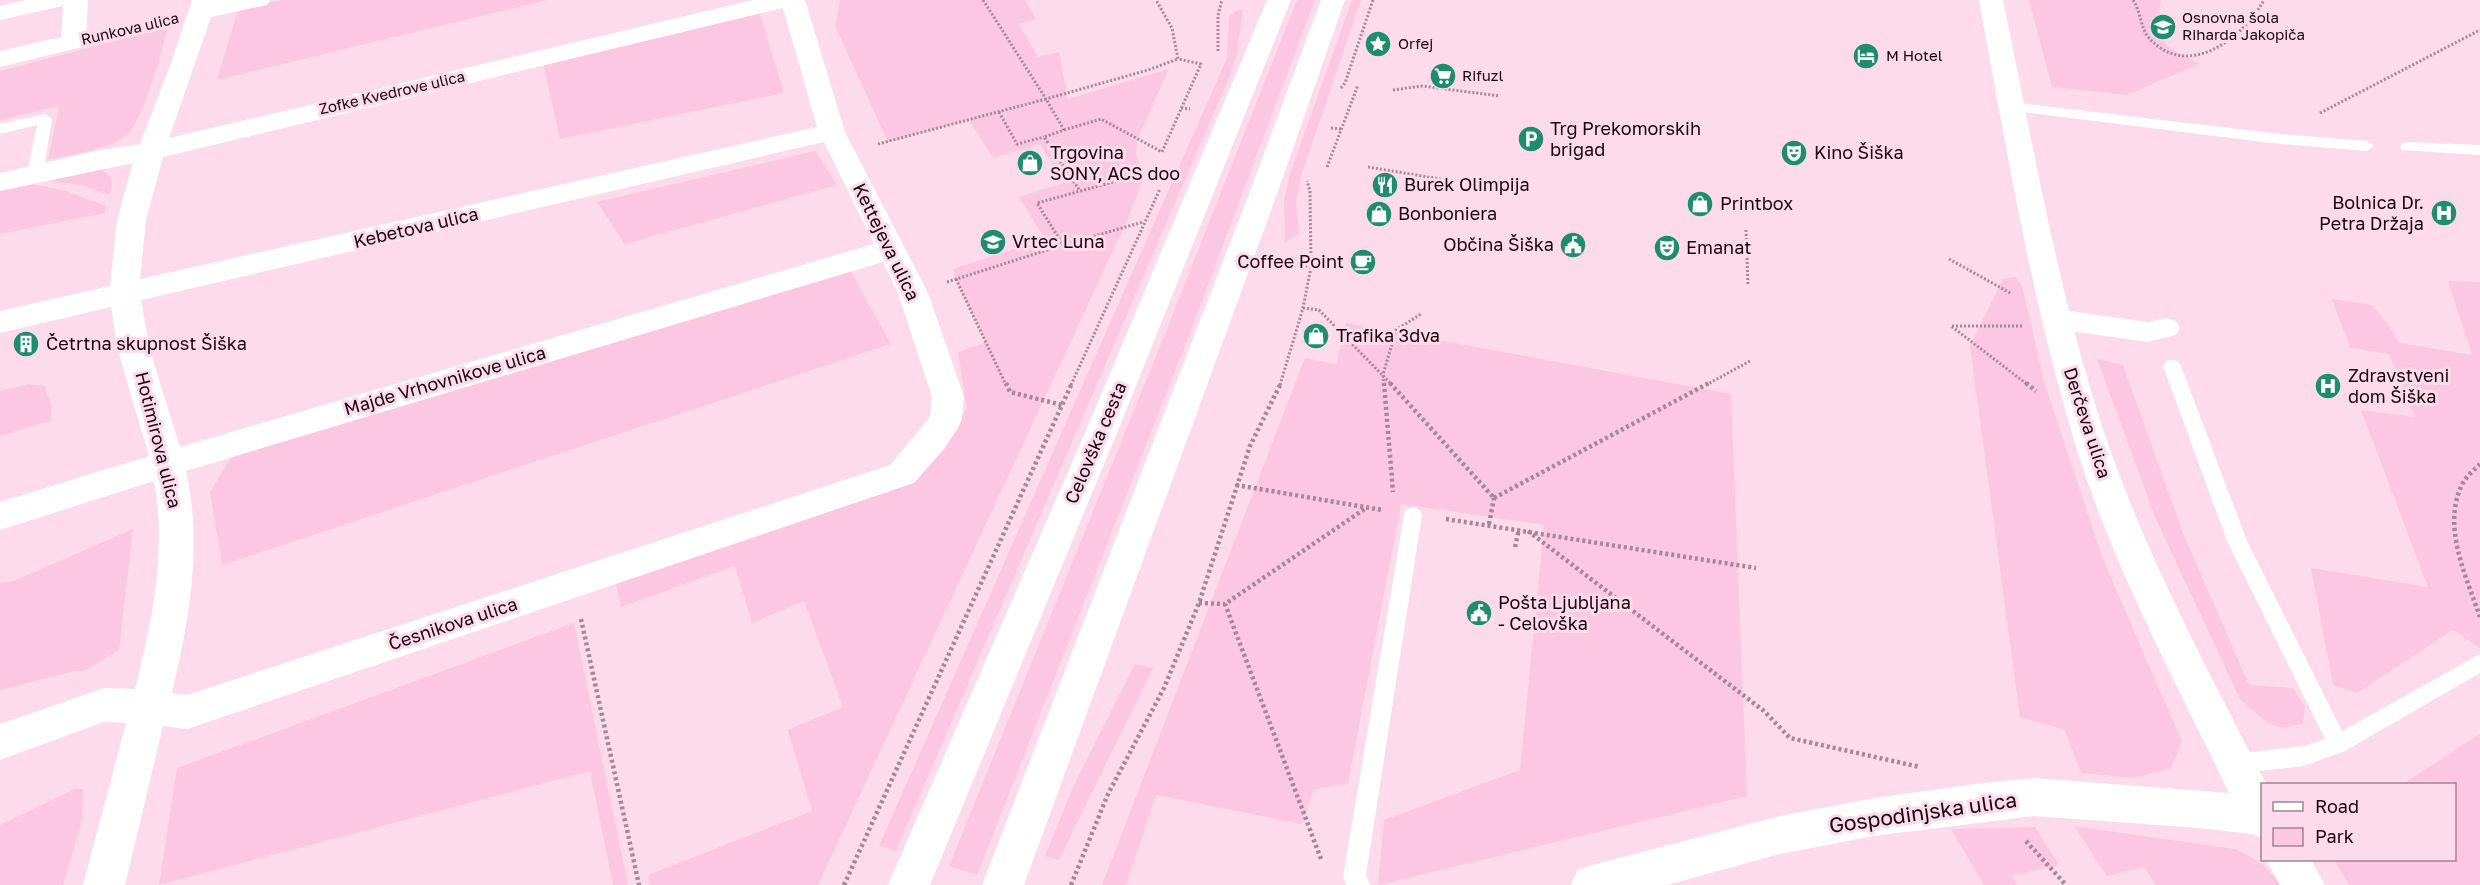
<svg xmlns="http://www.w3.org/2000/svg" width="2480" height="885" viewBox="0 0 2480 885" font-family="'Golos Text',sans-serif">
	<rect width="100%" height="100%" fill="#fddbea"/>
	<!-- green -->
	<path fill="#fcc7e0" d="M282 0H547L217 80 238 10Z
		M840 0H1025L1036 19 1019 24 1038 57 1059 52 1068 99 1169 69 1137 140 1136 155 1143 179 1130 214 818 885H650L648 875 812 811 788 730 843 707 804 601 752 623 735 566 621 607 616 584 915 482 967 409 958 352 986 342 956 279 953 269 1045 239 1019 197 1064 183 1040 144 993 158 969 120 888 142 835 26Z
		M1297 0H1315L1188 338 977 875 949 866 1165 334Z
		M1352 0H1361L1301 176 1296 202 1299 233 1285 243 1284 201 1290 174Z
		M2029 0H2161L2159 13 2153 22C2160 47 2178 52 2199 64L2127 95 2052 87Z
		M1243 9 1236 58 1230 75 896 851 879 846 1227 58 1229 17 1236 11Z
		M759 11 784 93 560 139 543 63Z
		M168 27C161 52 144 123 124 137 103 151 72 154 48 160L59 106 0 120V71Z
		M815 151 837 185 625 244 597 202Z
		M106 167 103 171C113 177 114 184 109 195L82 185 47 180Z
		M32 184 66 191 106 206 105 213 0 234V191Z
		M846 263 891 344 222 565 210 492 241 441Z
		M2015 277 2022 286 2045 385 2102 557 2182 742 2171 768 2134 778 2081 773 2065 730 2020 717 1970 346 2003 279Z
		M2448 281 2480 282V648L2453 630 2357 693 2333 685 2311 568 2428 587 2361 410 2415 417 2389 354 2350 348 2332 299 2372 305 2392 330 2399 343 2472 355Z
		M1346 323 1731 394 1747 796 1378 885 1384 820 1520 770 1544 525 1401 504 1348 784 1314 789 1302 824 1156 795 1126 885H1102L1305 358 1336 364Z
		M2097 359 2123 365 2183 533 2249 685 2293 688 2305 707 2303 724 2281 728 2266 722 2240 699 2156 519Z
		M29 384 45 386 52 408 50 421 0 436V391Z
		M133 529 119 650 84 671H74L0 690V583L14 581Z
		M574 623 628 885H613L590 771 159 885 177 768Z
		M1135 664 1153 668 1059 860 1045 856 1074 785Z
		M2480 734V885H2349L2334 860H2454V784H2403Z
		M75 789H83L82 820 63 885H0V825Z
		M2074 826 2235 849C2254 857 2269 867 2280 885H2156L2144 867 2107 876Z
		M2035 827 2059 865 2012 876 2017 885H1984L1951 829Z"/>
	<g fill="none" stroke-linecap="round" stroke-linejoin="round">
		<!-- path-far1 -->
		<path stroke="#a68796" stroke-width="3" stroke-dasharray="2 2" stroke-linecap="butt" d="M983 0 1046 99 1148 70 1178 59
			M2133 0C2141 11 2140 28 2149 38 2188 81 2243 38 2264 0
			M109 37 160 24
			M1218 51V15L1222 0
			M1341 88 1345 83 1373 0
			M1393 90 1422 86 1500 96
			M1181 108 1190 109
			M999 112 1017 144 1044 137
			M2320 113 2480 30
			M1331 128 1341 129
			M1064 130 1101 119 1162 152 1201 64 1178 59 1172 28 1156 0
			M878 144 1046 99 1064 130 1044 137 1080 191
			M1327 167 1358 85
			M1368 167 1446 180
			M1746 230 1748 286
			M1063 245 1143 222
			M1949 259 2012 294
			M1278 260 1311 267
			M956 279 1006 385
			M947 282 1063 245 1037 203 1146 173
			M1303 308 1319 310 1392 385
			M2022 326H1951L2028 385
			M1071 385 1160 189
			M1280 385 1303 308 1311 267 1310 191 1307 181
			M1384 385 1383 375 1396 330 1421 314
			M1706 385 1750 361"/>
		<!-- path -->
		<path stroke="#a68796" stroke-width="4.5" stroke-dasharray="3 3" stroke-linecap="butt" d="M1006 383 1010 392 1062 405
			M1384 383 1393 492
			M1390 383 1494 498
			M2026 383 2036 391
			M2480 464C2475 469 2468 475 2464 481 2440 523 2466 576 2480 617
			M1236 485 1382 510
			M1494 498 1709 383
			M1446 519 1756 568
			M1489 524 1494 498
			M1528 531 1764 711 1790 738 1920 767
			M1515 547 1519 529
			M1199 603 1225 604
			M581 619 639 885
			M2026 841 2066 885
			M1321 859 1225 604 1366 508
			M844 885 1072 383
			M1071 885 1108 794 1164 688 1199 603 1250 446 1281 383"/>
		<!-- service -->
		<path fill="#fff" fill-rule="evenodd" d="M2011 102 2271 133 2367 141 2374 146 2367 151 2271 143 2006 110 2004 107 2006 104Z
			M45 114 52 119 43 174 35 179 27 174 37 125 0 134V124Z
			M2407 142 2480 145V155L2402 150 2400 147 2402 144Z
			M2172 360 2178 361 2181 366 2247 541 2342 731 2480 654V673L2345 751 2304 766 2235 774 2227 771 2224 764 2227 757 2235 754 2304 746 2325 739 2227 541 2163 366 2166 361Z
			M1413 507 1420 510 1422 515 1366 875 1370 885H1346L1343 877 1404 515 1406 510Z"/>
		<!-- pedestrian -->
		<path fill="#fff" fill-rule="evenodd" d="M2056 309 2147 322 2167 318 2176 321 2180 328 2176 335 2147 342 2056 329 2047 326 2043 319 2047 312Z"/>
		<!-- minor -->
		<path fill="#fff" fill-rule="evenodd" d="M26 0H88L86 42 82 47 0 67V51L61 37 63 6 0 20V6Z
			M192 0H270L267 5 211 17 169 138 753 0H805L845 132 928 293 964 397 962 419 958 428 944 449 914 483 187 729 163 726 125 885H83L126 723 104 722 0 760V724L104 688 135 689C152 621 167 551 154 481L0 530V502L149 456 118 351 111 307 0 333V311L110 286 117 220 133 163 0 191V173L96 151 140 144 171 63ZM783 8 817 127 140 279 146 220 163 157ZM824 142 874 244 180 447 150 351 141 300ZM883 262 898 293 932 397 930 417 890 465 187 695 172 693C189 620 203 546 186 471Z
			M1979 0H2003C2035 152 2060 308 2112 455 2153 569 2211 676 2266 784H2262V838L2251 834 2199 828 2034 816 1874 836 1776 855 1667 885H1571L1577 871 1592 865 1776 817 1874 798 1983 783 2034 778 2229 793C2176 682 2115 571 2078 453 2032 305 2007 152 1979 0Z
			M2266 860H2311L2325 885H2280Z"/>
		<!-- primary -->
		<path fill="#fff" fill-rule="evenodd" d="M1267 0H1291L1119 428 930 885H888L1087 428Z
			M1321 0H1345L1277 194 1024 885H982L1249 194Z"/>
	</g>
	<!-- icons -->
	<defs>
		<symbol id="school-disc" viewBox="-11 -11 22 22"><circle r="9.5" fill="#1d8d6e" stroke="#fddbea"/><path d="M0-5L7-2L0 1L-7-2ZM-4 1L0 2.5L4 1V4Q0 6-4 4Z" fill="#fff"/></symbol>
		<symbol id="sight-disc" viewBox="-11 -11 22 22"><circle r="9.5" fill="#1d8d6e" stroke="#fddbea"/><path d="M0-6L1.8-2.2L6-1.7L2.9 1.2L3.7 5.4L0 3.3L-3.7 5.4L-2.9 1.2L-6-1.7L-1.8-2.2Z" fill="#fff"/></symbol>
		<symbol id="hotel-disc" viewBox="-11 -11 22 22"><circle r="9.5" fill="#1d8d6e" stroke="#fddbea"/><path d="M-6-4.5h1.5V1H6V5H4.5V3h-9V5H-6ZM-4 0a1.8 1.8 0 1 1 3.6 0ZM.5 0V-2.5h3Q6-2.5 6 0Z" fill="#fff"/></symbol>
		<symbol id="supermarket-disc" viewBox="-11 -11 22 22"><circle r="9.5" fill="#1d8d6e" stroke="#fddbea"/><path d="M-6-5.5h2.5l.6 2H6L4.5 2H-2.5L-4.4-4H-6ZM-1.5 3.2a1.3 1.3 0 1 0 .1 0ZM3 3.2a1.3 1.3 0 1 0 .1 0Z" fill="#fff"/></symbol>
		<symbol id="parking-disc" viewBox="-11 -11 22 22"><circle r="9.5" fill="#1d8d6e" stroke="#fddbea"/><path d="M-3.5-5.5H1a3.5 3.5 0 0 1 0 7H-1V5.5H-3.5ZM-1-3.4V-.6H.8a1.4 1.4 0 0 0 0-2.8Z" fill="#fff"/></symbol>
		<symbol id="theatre-disc" viewBox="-11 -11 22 22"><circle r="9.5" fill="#1d8d6e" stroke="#fddbea"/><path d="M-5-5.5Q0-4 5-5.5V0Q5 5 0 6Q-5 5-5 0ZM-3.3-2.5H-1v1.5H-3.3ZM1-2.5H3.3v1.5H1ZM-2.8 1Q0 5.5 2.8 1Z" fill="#fff"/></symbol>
		<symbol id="shop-disc" viewBox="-11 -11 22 22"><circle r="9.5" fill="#1d8d6e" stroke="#fddbea"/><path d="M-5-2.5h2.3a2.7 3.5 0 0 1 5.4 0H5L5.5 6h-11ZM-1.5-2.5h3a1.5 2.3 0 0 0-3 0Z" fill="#fff"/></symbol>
		<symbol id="restaurant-disc" viewBox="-11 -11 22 22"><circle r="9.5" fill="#1d8d6e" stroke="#fddbea"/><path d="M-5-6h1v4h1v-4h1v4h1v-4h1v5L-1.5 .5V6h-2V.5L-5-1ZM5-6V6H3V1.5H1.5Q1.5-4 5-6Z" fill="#fff"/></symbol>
		<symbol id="hospital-disc" viewBox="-11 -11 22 22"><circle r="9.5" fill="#1d8d6e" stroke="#fddbea"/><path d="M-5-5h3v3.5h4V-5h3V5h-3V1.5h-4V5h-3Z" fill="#fff"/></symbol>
		<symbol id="civic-disc" viewBox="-11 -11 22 22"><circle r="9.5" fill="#1d8d6e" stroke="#fddbea"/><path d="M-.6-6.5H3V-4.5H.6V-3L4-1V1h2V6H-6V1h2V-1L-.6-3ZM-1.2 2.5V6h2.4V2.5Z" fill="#fff"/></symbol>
		<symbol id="cafe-disc" viewBox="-11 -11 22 22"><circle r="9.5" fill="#1d8d6e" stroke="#fddbea"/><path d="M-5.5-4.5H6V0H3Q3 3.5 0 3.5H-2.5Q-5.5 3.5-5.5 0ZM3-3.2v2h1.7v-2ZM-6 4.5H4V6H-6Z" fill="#fff"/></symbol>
		<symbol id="building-disc" viewBox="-11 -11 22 22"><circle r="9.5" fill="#1d8d6e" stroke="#fddbea"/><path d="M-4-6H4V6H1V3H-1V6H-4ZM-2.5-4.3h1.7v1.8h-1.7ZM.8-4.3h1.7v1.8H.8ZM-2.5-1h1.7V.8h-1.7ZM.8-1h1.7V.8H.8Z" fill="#fff"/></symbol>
	</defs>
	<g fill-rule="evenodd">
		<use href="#school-disc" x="2148" y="12" width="30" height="30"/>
		<use href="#sight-disc" x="1363" y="29" width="30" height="30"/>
		<use href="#hotel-disc" x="1851" y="41" width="30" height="30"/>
		<use href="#supermarket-disc" x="1428" y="61" width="30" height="30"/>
		<use href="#parking-disc" x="1516" y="124" width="30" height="30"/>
		<use href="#theatre-disc" x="1779" y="138" width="30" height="30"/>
		<use href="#shop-disc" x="1015" y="148" width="30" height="30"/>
		<use href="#restaurant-disc" x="1370" y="170" width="30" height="30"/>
		<use href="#shop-disc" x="1685" y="189" width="30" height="30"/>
		<use href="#hospital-disc" x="2429" y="198" width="30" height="30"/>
		<use href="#shop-disc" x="1364" y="199" width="30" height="30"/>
		<use href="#school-disc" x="978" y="227" width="30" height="30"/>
		<use href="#civic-disc" x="1558" y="230" width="30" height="30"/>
		<use href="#theatre-disc" x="1652" y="233" width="30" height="30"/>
		<use href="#cafe-disc" x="1348" y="247" width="30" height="30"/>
		<use href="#shop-disc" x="1301" y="321" width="30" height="30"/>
		<use href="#building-disc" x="11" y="329" width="30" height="30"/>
		<use href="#hospital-disc" x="2313" y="371" width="30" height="30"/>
		<use href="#civic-disc" x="1464" y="598" width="30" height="30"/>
	</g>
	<g text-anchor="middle" stroke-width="6" stroke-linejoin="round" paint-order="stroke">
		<!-- far-poi labels -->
		<g font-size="15" fill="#1a020f" stroke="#fddbea" text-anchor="start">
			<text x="2182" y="23">Osnovna šola<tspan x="2182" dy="17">Riharda Jakopiča</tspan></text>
			<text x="1398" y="49">Orfej</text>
			<text x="1886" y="61">M Hotel</text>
			<text x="1462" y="81">Rifuzl</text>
		</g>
		<!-- far-street labels -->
		<g font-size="15" fill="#1a020f" stroke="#fddbea">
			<text transform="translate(130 29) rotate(-13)" y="5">Runkova ulica</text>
			<text transform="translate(392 93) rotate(-13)" y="5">Zofke Kvedrove ulica</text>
		</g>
		<!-- poi labels -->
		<g font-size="18" fill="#1a020f" stroke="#fddbea" text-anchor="start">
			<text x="1550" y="135">Trg Prekomorskih<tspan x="1550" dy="21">brigad</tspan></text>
			<text x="1050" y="159">Trgovina<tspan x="1050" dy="21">SONY, ACS doo</tspan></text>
			<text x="1814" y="159">Kino Šiška</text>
			<text x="1404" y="191">Burek Olimpija</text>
			<text x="2424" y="209" text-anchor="end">Bolnica Dr.<tspan x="2424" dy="21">Petra Držaja</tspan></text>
			<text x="1720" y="210">Printbox</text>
			<text x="1398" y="220">Bonboniera</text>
			<text x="1012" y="248">Vrtec Luna</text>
			<text x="1554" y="251" text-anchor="end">Občina Šiška</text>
			<text x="1686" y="254">Emanat</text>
			<text x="1344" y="268" text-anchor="end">Coffee Point</text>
			<text x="1336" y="342">Trafika 3dva</text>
			<text x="46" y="350">Četrtna skupnost Šiška</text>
			<text x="2348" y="382">Zdravstveni<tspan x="2348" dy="21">dom Šiška</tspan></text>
			<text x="1498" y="609">Pošta Ljubljana<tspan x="1498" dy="21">- Celovška</tspan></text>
		</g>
		<!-- street labels -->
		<g font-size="18" fill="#1a020f" stroke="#fddbea">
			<text transform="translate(416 228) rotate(-13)" y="6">Kebetova ulica</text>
			<text transform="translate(886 242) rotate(64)" y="6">Kettejeva ulica</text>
			<text transform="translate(445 381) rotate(-16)" y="6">Majde Vrhovnikove ulica</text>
			<text transform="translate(2087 423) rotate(72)" y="6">Derčeva ulica</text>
			<text transform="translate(158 440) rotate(76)" y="6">Hotimirova ulica</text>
			<text transform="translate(1096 443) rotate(-67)" y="6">Celovška cesta</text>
			<text transform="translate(453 624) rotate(-18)" y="6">Česnikova ulica</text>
		</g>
		<!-- near-street labels -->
		<g font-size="21" fill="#1a020f" stroke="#fddbea">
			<text transform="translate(1923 813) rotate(-8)" y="7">Gospodinjska ulica</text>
		</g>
	</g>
	<!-- legend -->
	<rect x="2261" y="783" width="195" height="78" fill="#fddbea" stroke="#a28492" stroke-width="1.5"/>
	<rect x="2273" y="802" width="30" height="9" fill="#ffffff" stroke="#a28492" stroke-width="1.5"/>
	<text x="2315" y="813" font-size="18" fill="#1a020f">Road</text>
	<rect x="2273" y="828" width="30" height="18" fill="#fcc7e0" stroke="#a28492" stroke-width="1.5"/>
	<text x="2315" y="843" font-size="18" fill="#1a020f">Park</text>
</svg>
